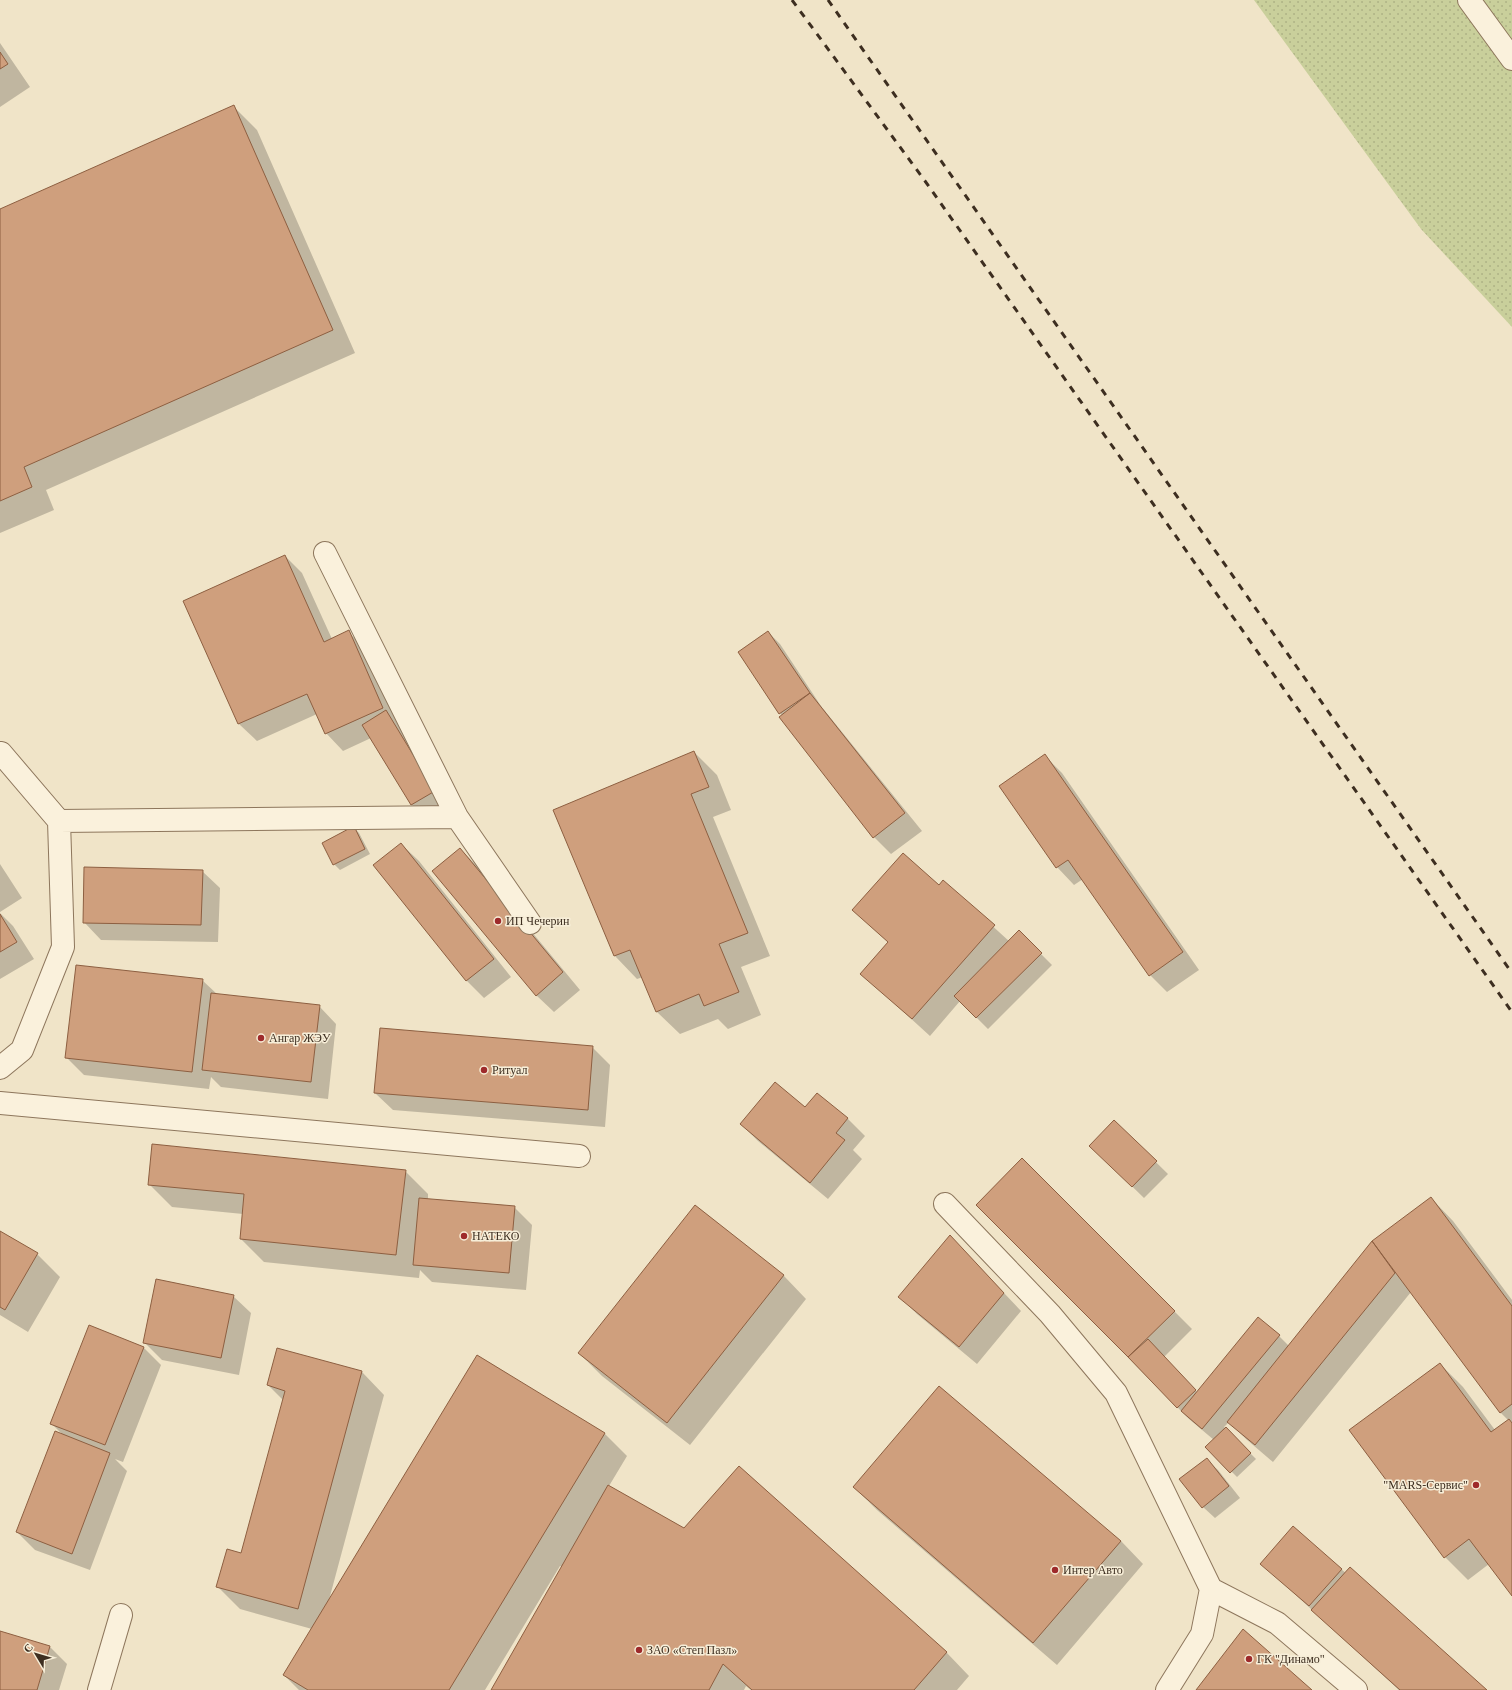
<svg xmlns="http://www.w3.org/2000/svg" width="1512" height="1690" viewBox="0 0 1512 1690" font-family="'Times New Roman',serif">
	<defs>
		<pattern id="grass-dots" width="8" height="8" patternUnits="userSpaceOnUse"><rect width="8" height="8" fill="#c9cf9b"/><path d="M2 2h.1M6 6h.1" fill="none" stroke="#aeb285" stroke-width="1.8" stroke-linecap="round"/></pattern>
	</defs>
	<rect width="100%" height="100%" fill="#f0e4c8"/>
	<!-- grass -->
	<path fill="url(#grass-dots)" d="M1254 0H1512V327L1421 229Z"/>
	<!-- shadow -->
	<path fill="#0003" d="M0 43 30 87 0 107Z
		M234 107 257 130 355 353 46 490 54 510 0 533V210Z
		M285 556 302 573 332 639 348 632 366 649 446 802 423 816 412 805 371 738 343 751 326 733 317 714 257 741 239 724 184 601Z
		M768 632 780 644 821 706 922 831 891 854 874 837 780 713Z
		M694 752 717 775 731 810 713 817 770 956 741 967 761 1015 728 1029 718 1019 680 1034 657 1012 643 977 637 979 615 956 555 810Z
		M1045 756 1062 773 1199 970 1167 992 1150 975 1083 879 1074 885 1057 867Z
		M354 828 359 833 370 854 340 870 334 864 323 843Z
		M401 844 419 861 511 977 484 998 467 981 374 865Z
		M460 849 477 866 580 990 554 1012 536 995Z
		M0 864 22 898 0 912Z
		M202 871 220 888 218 942 101 940 84 922Z
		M943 881 1010 942 1019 932 1052 965 988 1029 960 1001 930 1036 862 974 889 943 854 910 939 886Z
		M0 913 13 926 34 959 0 979Z
		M202 980 218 995 319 1006 336 1024 328 1099 221 1087 211 1077 209 1089 84 1075 67 1058Z
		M592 1047 610 1065 605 1127 393 1110 375 1093Z
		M817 1094 848 1119 865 1136 853 1150 862 1159 828 1199 758 1141 741 1124 805 1108Z
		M1114 1121 1168 1174 1144 1198 1102 1157Z
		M1022 1159 1192 1329 1164 1357 1197 1392 1279 1336 1289 1346 1373 1242 1431 1198 1453 1221 1512 1300V1594L1489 1564 1468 1580 1445 1557 1440 1364 1463 1387 1495 1430 1509 1421 1500 1412 1411 1292 1273 1462 1246 1439 1229 1422 1224 1427 1256 1459 1237 1477 1207 1447 1214 1440 1189 1419 977 1205Z
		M405 1171 428 1194V1200L514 1207 532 1225 526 1290 432 1282 420 1270 419 1278 264 1262 241 1239 243 1214 172 1207 149 1184Z
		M696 1206 784 1276 806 1299 690 1445 602 1376 579 1353Z
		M0 1232 37 1254 60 1277 28 1332 0 1315Z
		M967 1254 1021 1311 977 1364 917 1314 900 1297Z
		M233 1296 251 1313 239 1375 162 1360 144 1342Z
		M143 1347 161 1365 123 1462 115 1459 127 1471 90 1570 35 1550 17 1532 64 1436 51 1423Z
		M362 1372 384 1395 329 1600 604 1433 627 1456 609 1486 684 1529 739 1468 947 1653 969 1676 957 1690H751L746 1686 744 1690H493L562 1567 560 1566 485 1690H299L284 1675 312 1629 240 1609 217 1586 241 1554 284 1401 268 1385Z
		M1206 1459 1218 1470 1240 1498 1215 1518 1203 1507Z
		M854 1487 1121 1541 1143 1564 1057 1665 877 1510Z
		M1262 1564 1341 1569 1486 1690H1399Z
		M0 1632 50 1647 67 1664 59 1690H0Z"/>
	<!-- building -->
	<path fill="#cf9f7d" stroke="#8d5f41" d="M0 52 8 64 0 69Z
		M234 105 333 330 24 467 32 487 0 501V209Z
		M285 555 324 642 349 630 383 708 325 734 307 694 238 724 183 601Z
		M768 631 810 693 779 714 738 652Z
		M810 693 905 813 873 838 779 717Z
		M386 710 435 791 411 805 362 725Z
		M694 751 709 787 691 794 748 933 719 944 739 992 704 1006 699 994 656 1012 630 950 614 956 553 810Z
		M1045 754 1183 952 1149 976 1068 860 1056 868 999 786Z
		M354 826 365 849 333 865 322 843Z
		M401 843 494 959 466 981 373 865Z
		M460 848 563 972 536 996 432 871Z
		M903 853 939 885 943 880 995 925 912 1019 860 974 888 942 852 910Z
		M84 867 203 870 201 925 83 923Z
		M0 914 17 942 0 952Z
		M1019 930 1042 953 976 1018 954 996Z
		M76 965 203 979 192 1072 65 1058Z
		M211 993 320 1005 311 1082 202 1070Z
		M380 1028 593 1046 588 1110 374 1093Z
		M775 1082 805 1107 817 1093 848 1118 836 1133 845 1140 810 1183 740 1124Z
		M1114 1120 1157 1161 1132 1187 1089 1146Z
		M152 1144 406 1170 396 1255 240 1239 244 1194 148 1185Z
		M1022 1158 1175 1311 1128 1357 976 1205Z
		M1431 1197 1512 1306V1404L1500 1413 1372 1241Z
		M419 1198 515 1206 509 1273 413 1265Z
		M695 1205 784 1275 667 1423 578 1353Z
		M0 1231 38 1253 5 1310 0 1307Z
		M950 1235 1004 1293 959 1347 898 1297Z
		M1372 1241 1395 1273 1255 1445 1227 1422Z
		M156 1279 234 1295 221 1358 143 1343Z
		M1258 1317 1280 1335 1202 1429 1181 1411Z
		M89 1325 144 1347 105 1445 50 1424Z
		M1148 1339 1196 1390 1177 1408 1128 1357Z
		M277 1348 362 1371 298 1609 216 1587 227 1549 241 1553 285 1391 267 1385Z
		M477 1355 605 1433 449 1690H308L283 1675Z
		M1440 1363 1491 1432 1509 1419 1512 1423V1596L1469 1539 1444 1558 1349 1430Z
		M939 1386 1121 1541 1033 1643 853 1487Z
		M1226 1427 1251 1453 1230 1473 1205 1447Z
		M55 1431 110 1453 72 1554 16 1532Z
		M1207 1458 1229 1486 1202 1508 1179 1479Z
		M739 1466 947 1652 914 1690H752L723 1664 709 1690H491L608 1485 684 1528Z
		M1293 1526 1342 1569 1309 1606 1260 1564Z
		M1350 1567 1487 1690H1400L1311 1610Z
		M1243 1629 1312 1690H1196Z
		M0 1631 50 1646 37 1690H0Z"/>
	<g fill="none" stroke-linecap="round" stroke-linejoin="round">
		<defs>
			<path id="minor" d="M1469 0 1512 59
				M1 753 59 821
				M457 817 530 923
				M0 1068 22 1050 63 947 59 821 457 817 325 553
				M0 1103 579 1156
				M945 1204 1050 1314 1116 1393 1211 1589 1202 1634 1167 1690
				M1211 1589 1277 1623 1356 1690
				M99 1690 121 1615"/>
		</defs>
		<!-- minor casing -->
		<use href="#minor" stroke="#8d765c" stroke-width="24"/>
		<!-- minor -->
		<use href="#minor" stroke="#faf1dc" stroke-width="22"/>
		<!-- rail -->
		<path stroke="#3d2e20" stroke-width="3" stroke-dasharray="7 7" stroke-linecap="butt" d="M792 0 925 181 1512 1012
			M828 0 1512 973"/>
	</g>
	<!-- markers -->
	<g fill="#9e2a2b" stroke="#f7eed8" stroke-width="1.5">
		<circle cx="498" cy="921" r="4"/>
		<circle cx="261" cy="1038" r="4"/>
		<circle cx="484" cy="1070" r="4"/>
		<circle cx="464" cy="1236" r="4"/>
		<circle cx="1476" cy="1485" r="4"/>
		<circle cx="1055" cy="1570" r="4"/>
		<circle cx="639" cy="1650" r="4"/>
		<circle cx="1249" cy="1659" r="4"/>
	</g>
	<g text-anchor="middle" stroke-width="3" stroke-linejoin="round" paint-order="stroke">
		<!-- poi labels -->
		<g font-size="12" fill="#3d2e20" stroke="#f7eed8" text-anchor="start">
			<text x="506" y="925">ИП Чечерин</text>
			<text x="269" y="1042">Ангар ЖЭУ</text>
			<text x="492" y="1074">Ритуал</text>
			<text x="472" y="1240">НАТЕКО</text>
			<text x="1468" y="1489" text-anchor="end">"MARS-Сервис"</text>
			<text x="1063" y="1574">Интер Авто</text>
			<text x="647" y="1654">ЗАО «Степ Пазл»</text>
			<text x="1257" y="1663">ГК "Динамо"</text>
		</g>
	</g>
	<!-- north arrow -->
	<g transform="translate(36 1654) rotate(308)" stroke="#f7eed8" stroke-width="3" paint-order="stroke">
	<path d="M0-3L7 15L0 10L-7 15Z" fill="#3d2e20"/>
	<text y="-6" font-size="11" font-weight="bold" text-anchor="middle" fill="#3d2e20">С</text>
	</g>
</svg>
